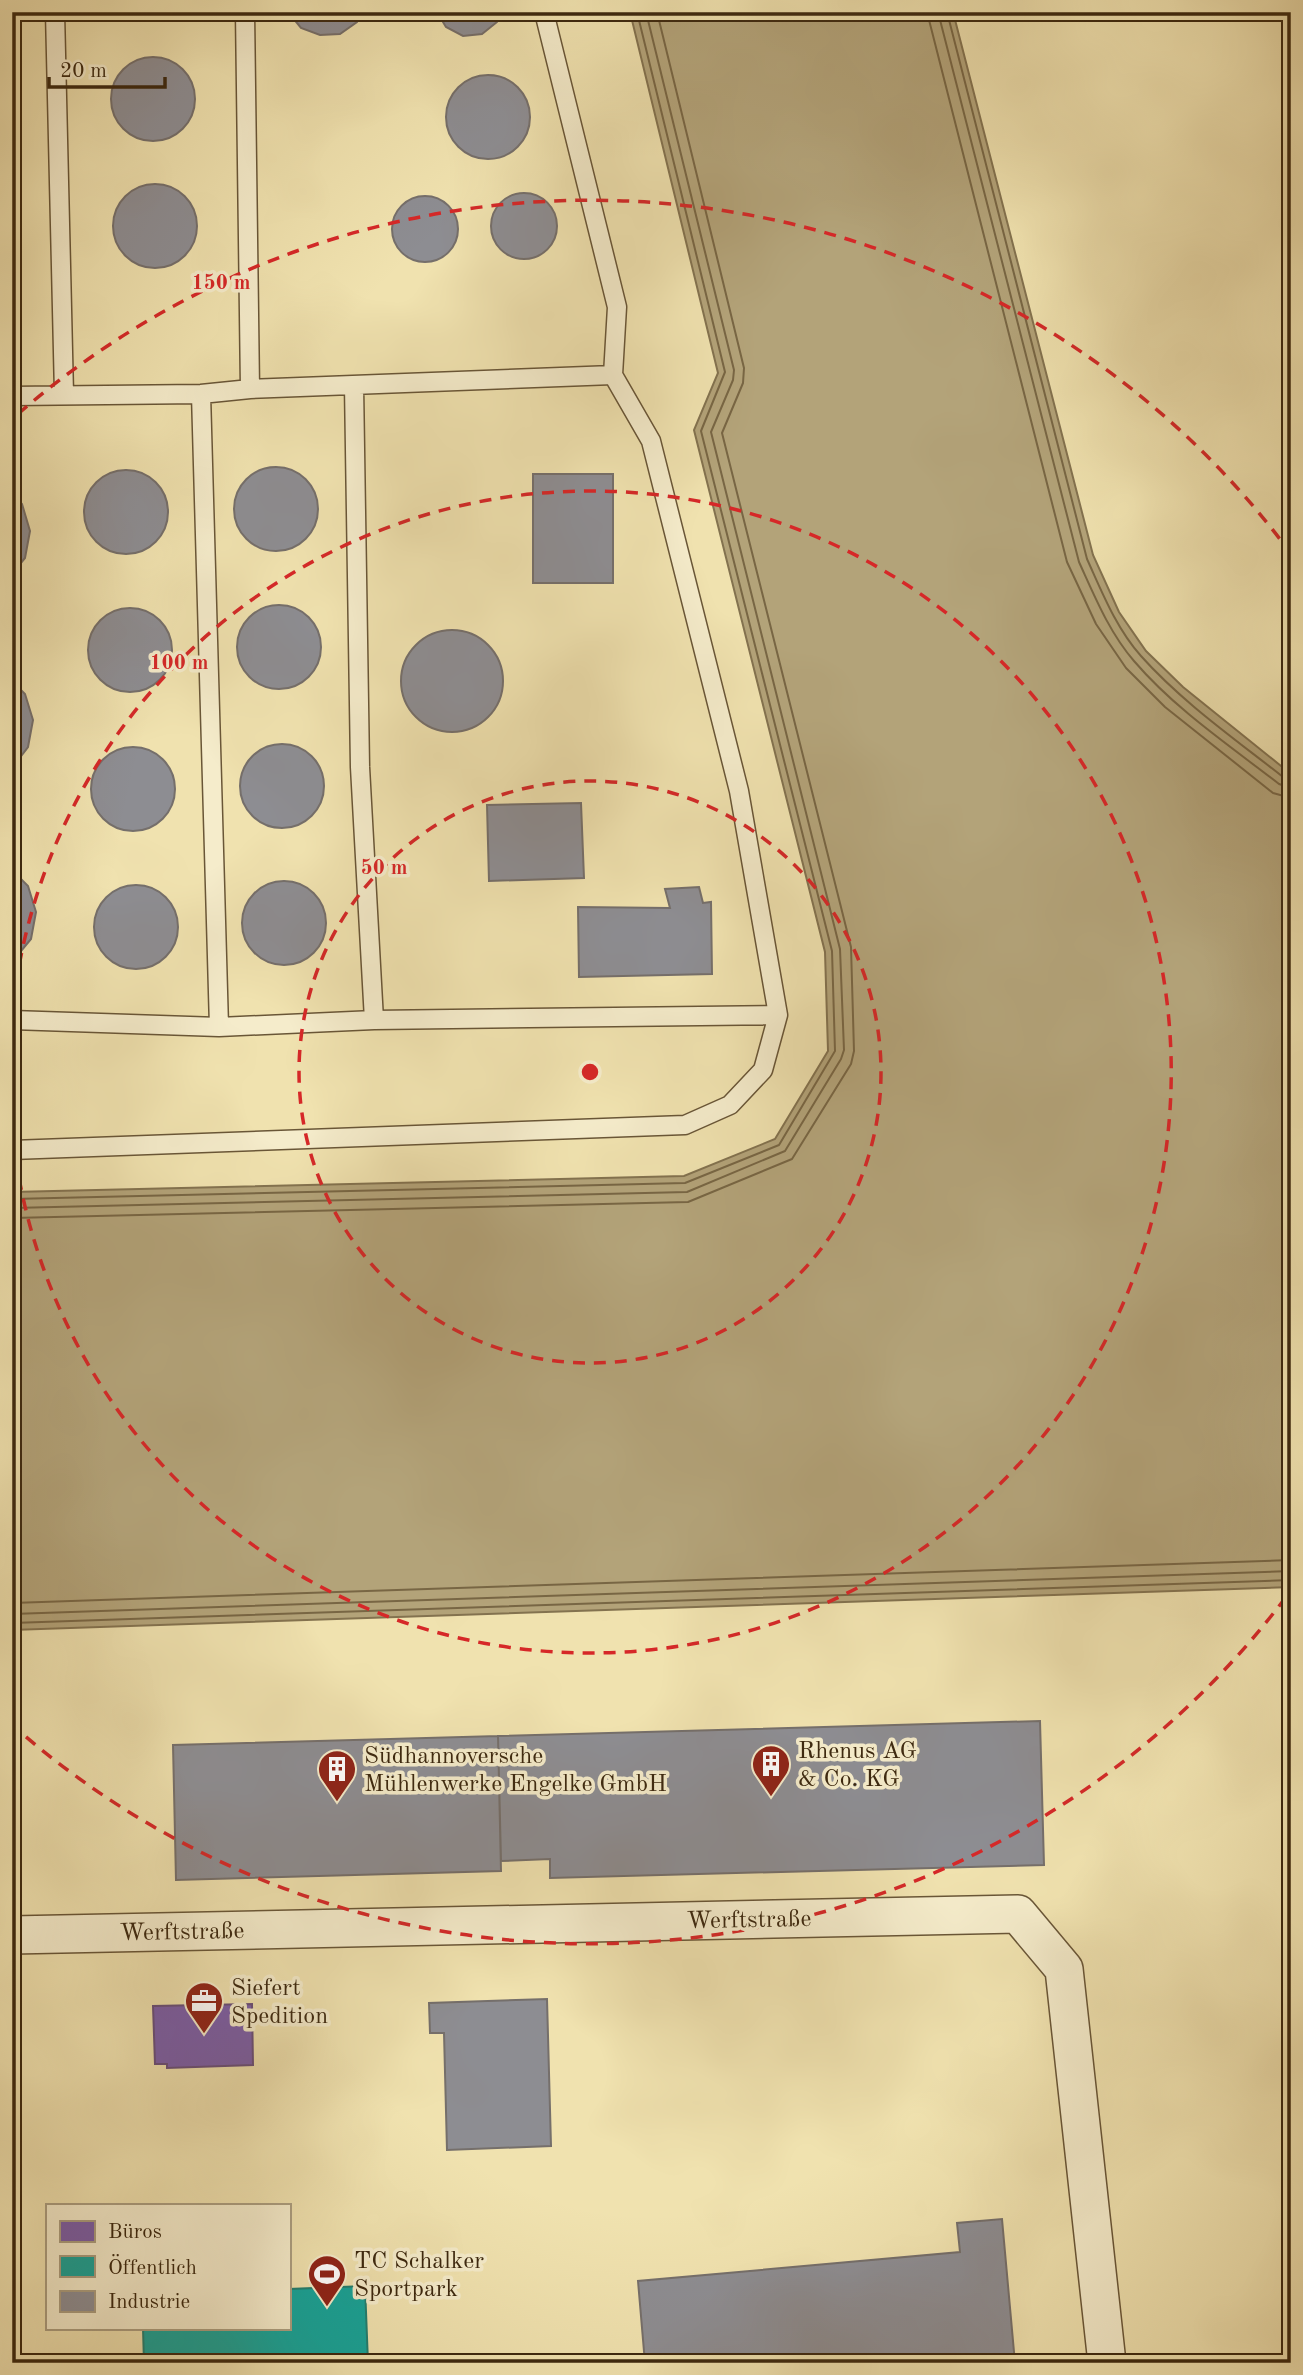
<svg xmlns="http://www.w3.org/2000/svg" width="1303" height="2375" viewBox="0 0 1303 2375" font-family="'Old Standard TT',serif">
	<rect width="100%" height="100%" fill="#f0e2af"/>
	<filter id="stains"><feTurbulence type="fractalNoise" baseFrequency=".00286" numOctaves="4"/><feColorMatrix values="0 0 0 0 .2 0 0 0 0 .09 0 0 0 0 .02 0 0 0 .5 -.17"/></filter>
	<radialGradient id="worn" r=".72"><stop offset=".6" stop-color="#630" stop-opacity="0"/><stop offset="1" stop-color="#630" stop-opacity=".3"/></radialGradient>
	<!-- water -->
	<path fill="#b3a379" stroke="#83724f" stroke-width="2" d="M630 12H953L1093 555 1119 612 1146 651 1183 687 1291 774V1587L12 1630V1192L684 1176 775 1139 828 1051 825 952 694 430 718 373Z"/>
	<!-- offices -->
	<path fill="#7b5ea7" stroke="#684e79" stroke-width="2" d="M252 2004 253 2065 167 2068V2064H155L153 2006Z"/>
	<!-- public -->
	<path fill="#17a398" stroke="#227e6f" stroke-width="2" d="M365 2286 368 2363H144L143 2328H289V2289Z"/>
	<!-- industry -->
	<path fill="#8d8d92" stroke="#756f6b" stroke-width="2" d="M288 12H363L357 22 340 34 320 35 301 28Z
		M437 12H500L497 22 482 34 463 36 446 27Z
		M111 99a42 42 0 1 1 84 0a42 42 0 1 1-84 0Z
		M446 117a42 42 0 1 1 84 0a42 42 0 1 1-84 0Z
		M12 88 18 100V121L12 130Z
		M113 226a42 42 0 1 1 84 0a42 42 0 1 1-84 0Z
		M491 226a33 33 0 1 1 66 0a33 33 0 1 1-66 0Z
		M392 229a33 33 0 1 1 66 0a33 33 0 1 1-66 0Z
		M12 207 20 223V243L12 257Z
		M234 509a42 42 0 1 1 84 0a42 42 0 1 1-84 0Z
		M84 512a42 42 0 1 1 84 0a42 42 0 1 1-84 0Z
		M533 474H613V583H533Z
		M12 494 22 504 30 531 25 558 12 574Z
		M237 647a42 42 0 1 1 84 0a42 42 0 1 1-84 0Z
		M88 650a42 42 0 1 1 84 0a42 42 0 1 1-84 0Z
		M401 681a51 51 0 1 1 102 0a51 51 0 1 1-102 0Z
		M12 681 25 694 33 720 28 747 12 768Z
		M240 786a42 42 0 1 1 84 0a42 42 0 1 1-84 0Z
		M91 789a42 42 0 1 1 84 0a42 42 0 1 1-84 0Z
		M581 803 584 878 489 881 487 805Z
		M12 870 28 886 36 912 31 939 12 962Z
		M242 923a42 42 0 1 1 84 0a42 42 0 1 1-84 0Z
		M94 927a42 42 0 1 1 84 0a42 42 0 1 1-84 0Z
		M699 887 703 903 711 902 712 974 579 977 578 907 670 908 665 889Z
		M1040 1721 1044 1865 550 1878V1859L501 1861 498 1736Z
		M498 1736 501 1871 176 1880 173 1745Z
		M547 1999 551 2146 447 2150 444 2033H430L429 2003Z
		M1002 2219 1015 2363H645L638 2281 960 2252 957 2223Z"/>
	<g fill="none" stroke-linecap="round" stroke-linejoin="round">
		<!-- shore -->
		<path stroke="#786644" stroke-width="2" d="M927 12 1067 562 1096 624 1126 668 1165 707 1273 793 1291 798
			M938 12 1079 562C1095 597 1109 632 1134 661 1175 709 1230 746 1279 784L1291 788
			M947 12 1087 559C1102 592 1116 628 1141 656 1182 702 1235 739 1283 777L1291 779
			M12 1199 685 1183 779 1145 835 1051 832 951 701 431 725 372 637 12
			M12 1208 687 1192 785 1151 841 1059 844 1050 840 949 711 432 733 380 734 370 646 12
			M12 1218 688 1202 792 1159 851 1064 854 1051 851 947 722 433 743 383 744 368 657 12
			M12 1603 1291 1560
			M12 1614 1291 1571
			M12 1623 1291 1580"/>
		<defs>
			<path id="lane" d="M55 12 64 394
				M245 12 250 389
				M354 385 360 767 374 1020
				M201 394 219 1027
				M12 396 201 394 250 389 613 375
				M12 1020 219 1027 374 1020 778 1015
				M12 1150 685 1125 730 1105 763 1070 778 1015 739 791 651 441 613 375 617 307 544 12"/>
			<path id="street" d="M12 1935 1018 1914 1064 1969 1107 2363"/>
		</defs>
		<!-- lane casing -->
		<use href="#lane" stroke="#695637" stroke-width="21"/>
		<!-- street casing -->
		<use href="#street" stroke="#695637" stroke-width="40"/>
		<!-- lane -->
		<use href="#lane" stroke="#f5eccb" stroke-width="18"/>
		<!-- street -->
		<use href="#street" stroke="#f5eccb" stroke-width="37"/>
	</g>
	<!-- distance rings -->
	<g fill="none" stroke="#d62828" stroke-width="3.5" stroke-dasharray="12 9">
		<circle cx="590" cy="1072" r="291"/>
		<path d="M13 1006A581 581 0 1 1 13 1138"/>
		<path d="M1286 1597A872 872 0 0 1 18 1730M18 414A872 872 0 0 1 1286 547"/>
	</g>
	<!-- icons -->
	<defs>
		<symbol id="building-pin" viewBox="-11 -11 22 30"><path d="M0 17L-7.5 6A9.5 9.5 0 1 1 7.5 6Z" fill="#8f2418" stroke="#f5eccb"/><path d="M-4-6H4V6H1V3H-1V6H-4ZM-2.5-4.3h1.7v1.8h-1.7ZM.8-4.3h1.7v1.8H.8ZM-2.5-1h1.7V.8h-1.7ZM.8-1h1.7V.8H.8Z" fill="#fff"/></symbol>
		<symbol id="office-pin" viewBox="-11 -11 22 30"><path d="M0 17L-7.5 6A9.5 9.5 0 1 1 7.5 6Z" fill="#8f2418" stroke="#f5eccb"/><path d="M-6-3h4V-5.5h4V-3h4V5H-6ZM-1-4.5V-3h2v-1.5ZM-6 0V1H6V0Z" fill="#fff"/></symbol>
		<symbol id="stadium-pin" viewBox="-11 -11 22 30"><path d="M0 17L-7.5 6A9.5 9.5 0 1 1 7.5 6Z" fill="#8f2418" stroke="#f5eccb"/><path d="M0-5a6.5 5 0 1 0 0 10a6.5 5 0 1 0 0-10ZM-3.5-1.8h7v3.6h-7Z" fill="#fff"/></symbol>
	</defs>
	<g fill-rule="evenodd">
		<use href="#building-pin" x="749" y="1742" width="44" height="60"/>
		<use href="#building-pin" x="315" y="1747" width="44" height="60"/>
		<use href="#office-pin" x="182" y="1979" width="44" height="60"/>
		<use href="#stadium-pin" x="305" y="2252" width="44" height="60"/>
	</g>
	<g text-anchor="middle" stroke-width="7" stroke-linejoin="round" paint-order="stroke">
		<!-- poi labels -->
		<g font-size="24" fill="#3c280f" stroke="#f5eccb" text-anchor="start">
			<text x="798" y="1758">Rhenus AG<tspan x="798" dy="28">&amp; Co. KG</tspan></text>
			<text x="364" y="1763">Südhannoversche<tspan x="364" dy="28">Mühlenwerke Engelke GmbH</tspan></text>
			<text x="231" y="1995">Siefert<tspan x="231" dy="28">Spedition</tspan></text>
			<text x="354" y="2268">TC Schalker<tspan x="354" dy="28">Sportpark</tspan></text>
		</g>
		<!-- street labels -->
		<g font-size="24" fill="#3c280f" stroke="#f5eccb">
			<text transform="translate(749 1919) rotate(-1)" y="8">Werftstraße</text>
			<text transform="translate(182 1931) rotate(-1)" y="8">Werftstraße</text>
		</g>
	</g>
	<circle cx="590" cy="1072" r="10" fill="#d62828" stroke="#f5eccb" stroke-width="3.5"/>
	<g font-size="21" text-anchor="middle" font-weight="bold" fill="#d62828" stroke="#f5eccb" stroke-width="7" stroke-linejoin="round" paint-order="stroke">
		<text x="221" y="289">150 m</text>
		<text x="179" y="669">100 m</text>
		<text x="384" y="874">50 m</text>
	</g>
	<!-- margin -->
	<rect width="1303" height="2375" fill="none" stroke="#f0e2af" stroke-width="42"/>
	<rect x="14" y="14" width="1275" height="2347" fill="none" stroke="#3c280f" stroke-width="3.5"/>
	<rect x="21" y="21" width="1261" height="2333" fill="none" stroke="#3c280f" stroke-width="2"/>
	<!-- legend -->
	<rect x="46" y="2204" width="245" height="126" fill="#f5eccb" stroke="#ab9e80" stroke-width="2"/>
	<rect x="60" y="2221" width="35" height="21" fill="#7b5ea7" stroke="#ab9e80" stroke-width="2"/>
	<text x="108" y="2238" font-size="21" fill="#3c280f">Büros</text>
	<rect x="60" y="2256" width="35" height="21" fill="#17a398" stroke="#ab9e80" stroke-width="2"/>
	<text x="108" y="2274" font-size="21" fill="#3c280f">Öffentlich</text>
	<rect x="60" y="2291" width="35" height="21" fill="#8d8d92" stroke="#ab9e80" stroke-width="2"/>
	<text x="108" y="2308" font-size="21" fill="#3c280f">Industrie</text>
	<!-- scale -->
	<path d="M49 77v10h116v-10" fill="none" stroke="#3c280f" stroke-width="3.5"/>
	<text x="60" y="77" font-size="21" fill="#3c280f" stroke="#f5eccb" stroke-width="5" paint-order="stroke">20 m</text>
	<rect width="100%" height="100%" filter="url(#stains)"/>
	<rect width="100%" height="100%" fill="url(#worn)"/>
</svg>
